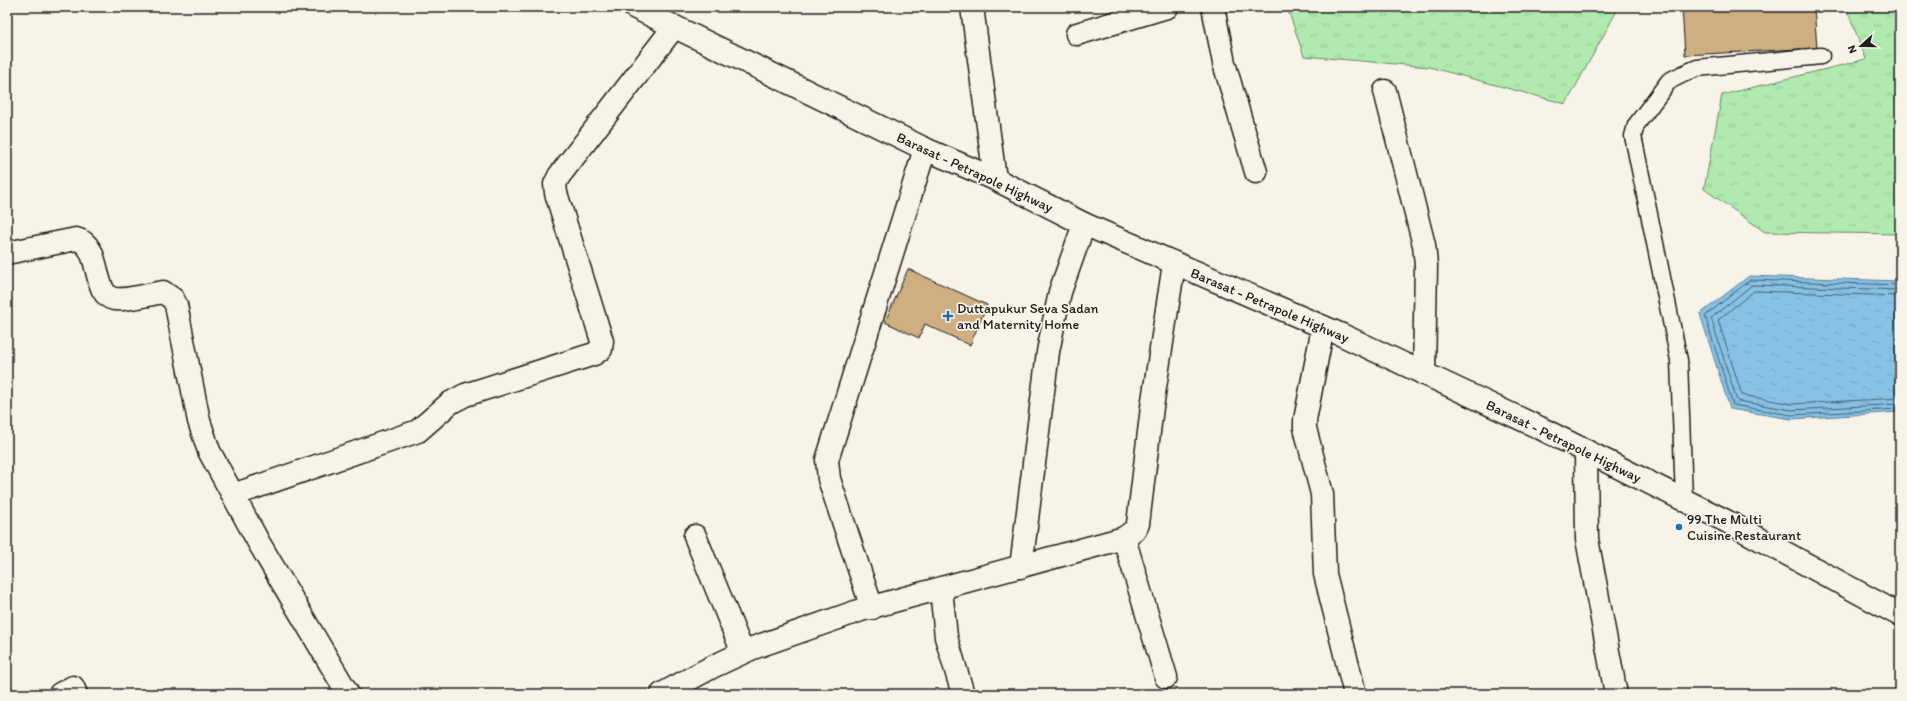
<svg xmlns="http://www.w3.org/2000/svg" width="1907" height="701" viewBox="0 0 1907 701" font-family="Itim,sans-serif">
	<defs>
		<pattern id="grass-tufts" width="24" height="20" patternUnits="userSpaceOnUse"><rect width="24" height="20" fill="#b0eaae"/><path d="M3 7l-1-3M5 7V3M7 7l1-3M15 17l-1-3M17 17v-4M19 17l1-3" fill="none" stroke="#97c895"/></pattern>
		<pattern id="water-ripples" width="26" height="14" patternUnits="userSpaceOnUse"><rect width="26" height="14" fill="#87c2e6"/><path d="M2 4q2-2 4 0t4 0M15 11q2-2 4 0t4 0" fill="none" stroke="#74a6c5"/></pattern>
	</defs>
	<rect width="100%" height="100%" fill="#f7f3e8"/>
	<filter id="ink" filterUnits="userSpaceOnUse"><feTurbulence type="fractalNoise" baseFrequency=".025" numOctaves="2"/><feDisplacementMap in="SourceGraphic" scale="8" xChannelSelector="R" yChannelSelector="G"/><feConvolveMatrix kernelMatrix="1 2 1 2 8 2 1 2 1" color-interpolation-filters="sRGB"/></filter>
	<g filter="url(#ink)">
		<!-- grass -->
		<path fill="url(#grass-tufts)" stroke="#668365" d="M1287 7H1619L1566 104 1429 67 1304 56Z
			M1846 7H1900V234L1765 232 1704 189 1722 95 1866 59Z"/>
		<!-- water -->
		<path fill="url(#water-ripples)" stroke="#5c8095" d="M1749 276 1900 281V412L1791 419 1730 409 1700 314Z"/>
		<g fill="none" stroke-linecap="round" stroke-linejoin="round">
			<!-- shore -->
			<path stroke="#475e6d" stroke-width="1" d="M1900 285 1750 280 1705 316 1733 405 1791 415 1900 409
				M1900 290 1752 285 1711 318 1737 401 1792 410 1900 404
				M1900 296 1754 291 1718 320 1742 395 1792 404 1900 398"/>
		</g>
		<!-- building -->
		<path fill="#cfae82" stroke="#1c1c1c" d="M1682 7H1814L1817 48 1685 55Z
			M908 269 987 305 970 345 925 324 919 338 885 322Z"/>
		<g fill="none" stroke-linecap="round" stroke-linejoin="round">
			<defs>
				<path id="lane" d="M1684 500 1679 360 1633 136 1636 125 1669 81 1683 74 1697 68 1821 56"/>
				<path id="street" d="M1213 7 1224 63 1256 172
					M1077 34 1167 7
					M1385 91 1424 245 1426 265 1424 374
					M7 253 76 239C103 245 91 294 114 299 126 301 150 294 163 292L173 299 176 305 199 421 209 451 259 543 348 694
					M1323 327 1305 420V428L1322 494 1325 574 1355 694
					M1586 451 1587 539 1616 694
					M233 495 418 431 450 403 465 395 594 354 601 349 602 341 556 193 555 184 559 176 674 27
					M695 536 743 653
					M1124 538 1166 677
					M1021 567 1048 352 1055 316 1060 292 1084 224
					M941 589 946 637 963 694
					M872 608 829 479 827 460 925 149
					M60 694 73 687 76 694
					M662 694 712 667 753 648 861 610 1124 538 1135 530 1138 524 1152 407 1174 264"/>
				<path id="secondary" d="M972 7 995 179"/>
				<path id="highway" d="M634 7 925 149 995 179 1084 224 1342 335 1538 427 1728 522 1900 615"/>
			</defs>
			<!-- lane casing -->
			<use href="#lane" stroke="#1c1c1c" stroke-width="19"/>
			<!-- street casing -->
			<use href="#street" stroke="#1c1c1c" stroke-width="25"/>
			<!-- secondary casing -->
			<use href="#secondary" stroke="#1c1c1c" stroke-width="25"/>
			<!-- highway casing -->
			<use href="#highway" stroke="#1c1c1c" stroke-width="25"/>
			<!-- lane -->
			<use href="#lane" stroke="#f7f3e8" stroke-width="16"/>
			<!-- street -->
			<use href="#street" stroke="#f7f3e8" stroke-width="22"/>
			<!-- secondary -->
			<use href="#secondary" stroke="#f7f3e8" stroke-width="22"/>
			<!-- highway -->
			<use href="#highway" stroke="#f7f3e8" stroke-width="22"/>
		</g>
	</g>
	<!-- markers -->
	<g fill="#1f6fb2" stroke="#f7f3e8" stroke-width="1.5">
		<path d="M946 310h4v4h4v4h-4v4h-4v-4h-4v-4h4z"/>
		<circle cx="1679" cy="527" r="4"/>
	</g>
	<g text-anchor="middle" stroke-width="3.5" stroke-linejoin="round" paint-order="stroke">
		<!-- street labels -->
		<g font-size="14" fill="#1c1c1c" stroke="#f7f3e8">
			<text transform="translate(975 172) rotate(25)" y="5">Barasat - Petrapole Highway</text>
			<text transform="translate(1270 305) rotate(23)" y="5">Barasat - Petrapole Highway</text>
			<text transform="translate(1564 441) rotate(26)" y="5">Barasat - Petrapole Highway</text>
		</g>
		<!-- poi labels -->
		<g font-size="14" fill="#1c1c1c" stroke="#f7f3e8" text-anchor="start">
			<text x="957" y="313">Duttapukur Seva Sadan<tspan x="957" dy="16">and Maternity Home</tspan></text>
			<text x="1687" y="524">99 The Multi<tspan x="1687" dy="16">Cuisine Restaurant</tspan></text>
		</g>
	</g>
	<!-- margin -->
	<rect width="1907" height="701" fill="none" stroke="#f7f3e8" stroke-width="24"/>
	<rect x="12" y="12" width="1883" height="677" fill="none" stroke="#1c1c1c" stroke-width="1.5" filter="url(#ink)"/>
	<!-- north arrow -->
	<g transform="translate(1861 46) rotate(249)" stroke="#f7f3e8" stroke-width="3" paint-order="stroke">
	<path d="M0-3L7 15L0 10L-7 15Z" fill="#1c1c1c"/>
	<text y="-6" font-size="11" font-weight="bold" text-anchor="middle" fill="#1c1c1c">N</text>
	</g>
</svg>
